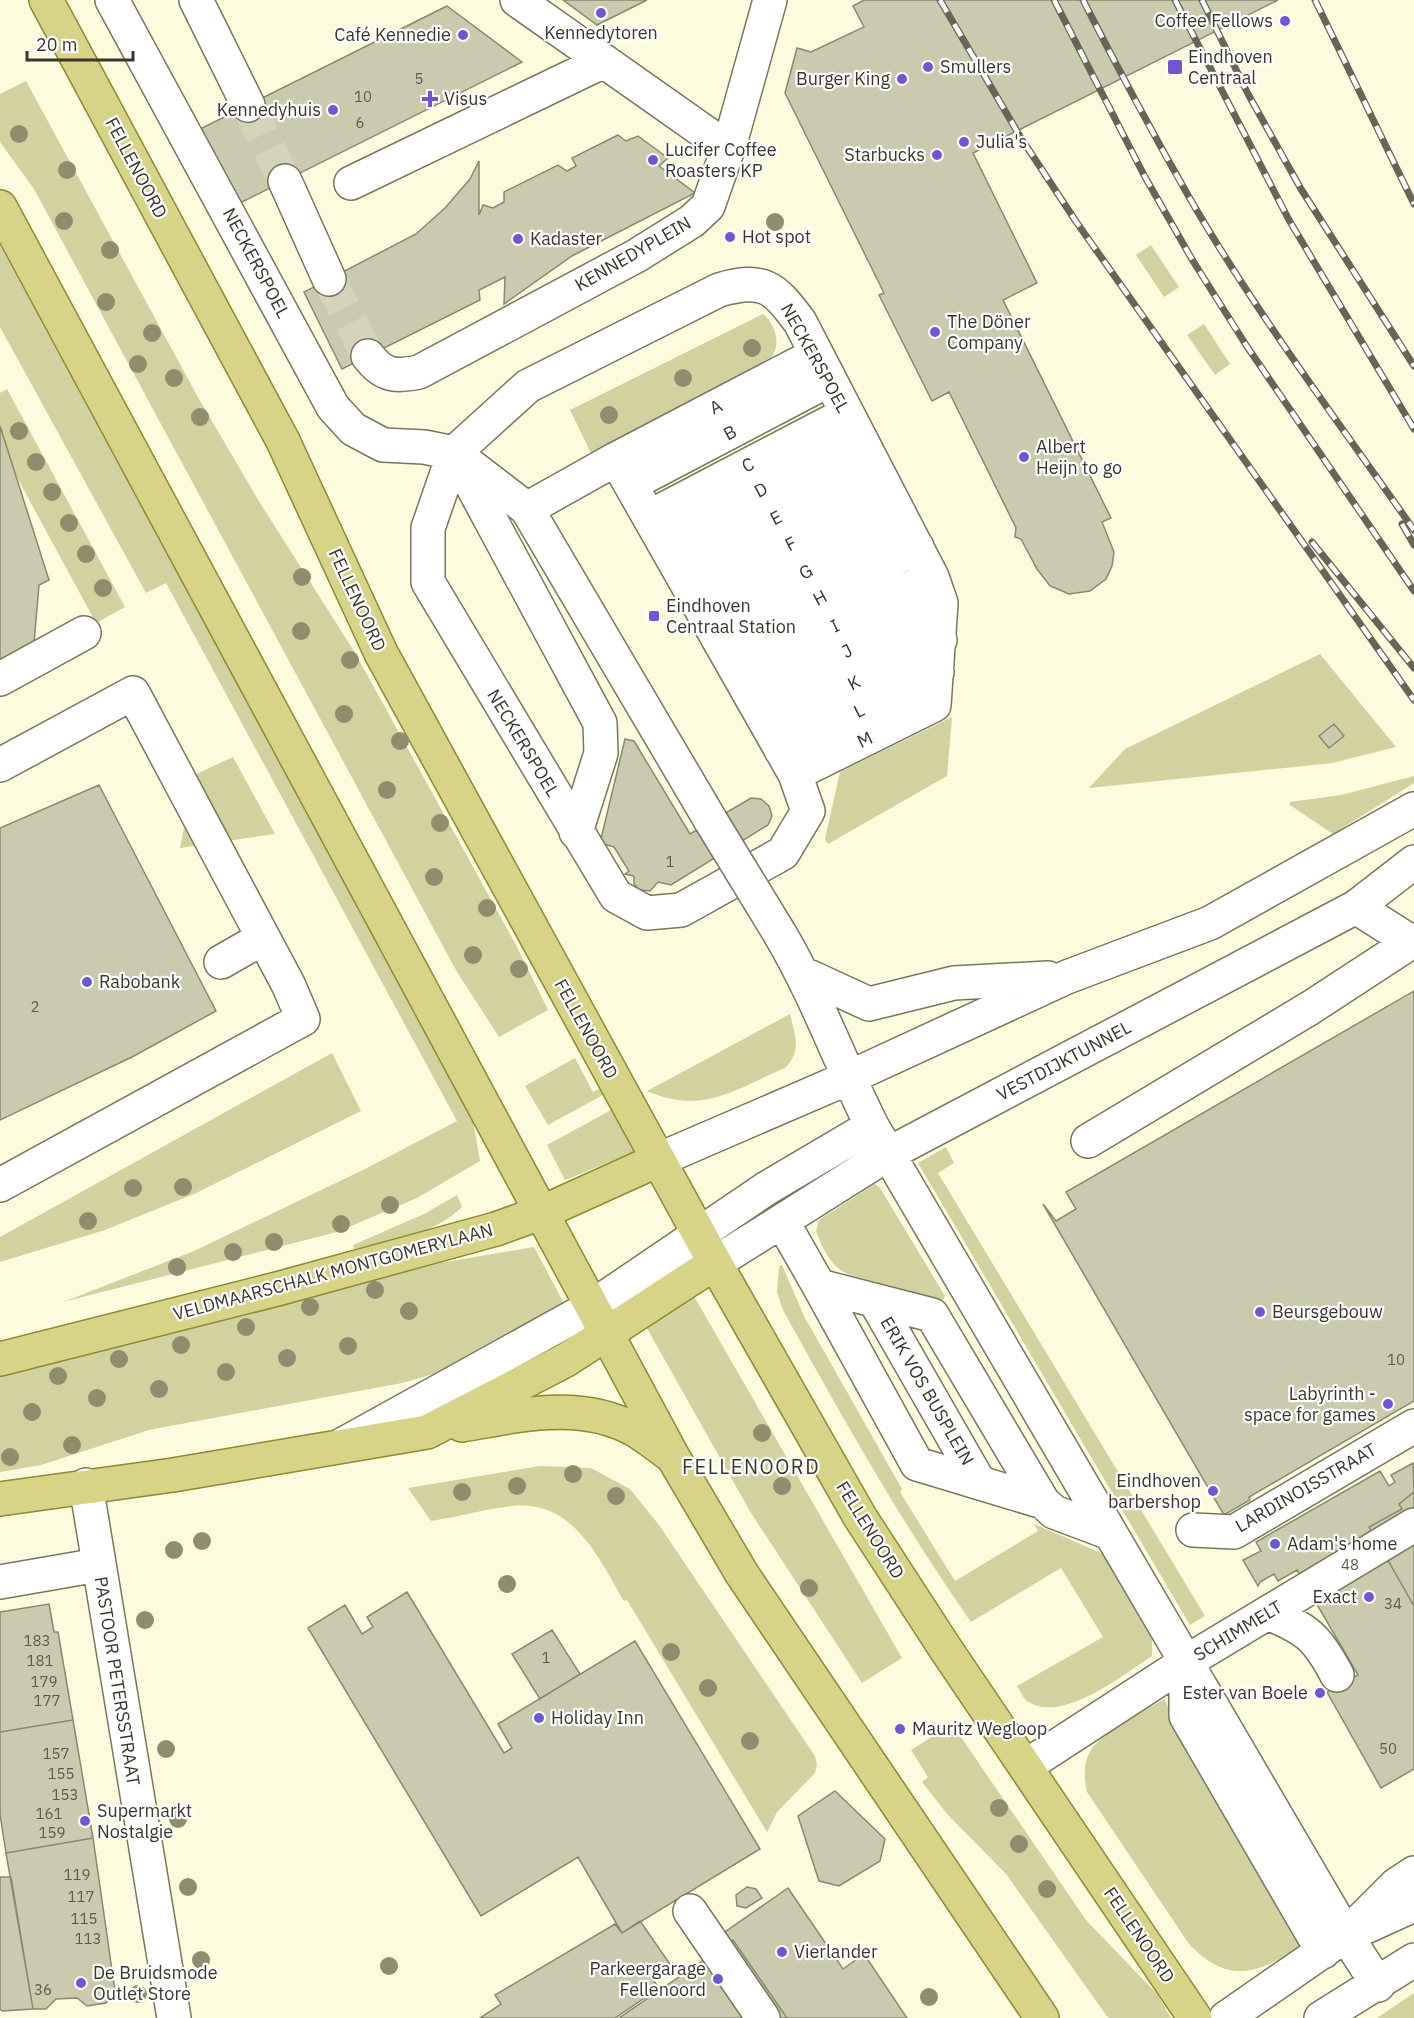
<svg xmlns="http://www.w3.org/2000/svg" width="1414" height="2018" viewBox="0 0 1414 2018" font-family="'IBM Plex Sans',sans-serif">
	<rect width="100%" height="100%" fill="#fcfbde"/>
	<!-- green -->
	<path fill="#d2d1a0" d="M26 81 199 399 260 503 354 651 516 945 548 1010 499 1037 457 972 34 189 0 142V94Z
		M0 245 473 1121 480 1161 417 1198 337 1232 63 1302 194 1251 365 1169 457 1121 166 583 146 593 0 327Z
		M1151 245 1179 287 1164 297 1136 255Z
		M763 314C778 327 782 348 767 363L591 453 570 410Z
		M1204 324 1230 364 1215 375 1187 335Z
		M7 389 125 607 96 623 0 446V393Z
		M1320 654 1396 747 1332 763 1089 788 1125 749Z
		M952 717 947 776 828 844 825 839 840 772Z
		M233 757 275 834 180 848 194 775Z
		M1414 776V783L1333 834 1290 805V802L1341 795Z
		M790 1014C795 1036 802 1051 785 1068 733 1090 703 1115 647 1091Z
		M332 1053 361 1111 194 1194 105 1230 0 1262V1237Z
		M575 1058 593 1092 599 1089 603 1095 548 1125 525 1086Z
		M611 1110 634 1152 565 1180 547 1145Z
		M946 1147 954 1163 938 1173 1205 1616 1190 1625 918 1163Z
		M875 1184 880 1188 945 1296 943 1300 850 1275C831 1268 823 1249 816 1231L819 1220Z
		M457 1195 462 1207C433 1235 393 1240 354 1249L353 1245 424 1214Z
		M534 1247 569 1313 459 1367 402 1383 149 1430 41 1465 0 1472V1376L440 1263Z
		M782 1265 804 1316 902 1489 900 1492 955 1581 1038 1531 1034 1524 1106 1555 1152 1635V1656C1123 1674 1063 1725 1027 1701 1023 1698 1020 1690 1017 1686L1103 1637 1061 1568 971 1622C901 1522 842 1417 783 1310L777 1292 779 1266Z
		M691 1291 902 1658 862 1683 751 1513 644 1323Z
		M540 1466 591 1468 630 1489 659 1525 815 1756 817 1765 815 1773 777 1812 767 1832 627 1600 624 1601C598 1557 573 1500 513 1506 486 1509 458 1517 431 1521L408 1488Z
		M1164 1699 1299 1934 1300 1947C1257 1974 1228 1985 1189 1944L1087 1792C1084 1778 1083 1763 1091 1750 1102 1732 1145 1711 1164 1699Z
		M952 1724 1086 1920 1157 1994 1171 2018H1109L1106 2015 1006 1874 948 1815 922 1782 928 1777 911 1750Z
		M1414 1993V2018H1377Z"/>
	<!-- building -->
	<path fill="#cacaae" stroke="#89896f" stroke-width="1.5" d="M563 0H647L597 25Z
		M864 0H1278L973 153 1037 283 1003 300 1111 518 1102 522 1114 552 1112 566 1106 579 1090 591 1069 594 1050 586 1037 569 1021 539 1015 537 1016 528 949 392 932 401 879 295 884 293 785 93 797 48 811 52 864 27 853 6Z
		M447 6 522 62 238 204 200 129Z
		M618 135 626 141 638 136 668 158 659 166 695 193 572 256 504 304 505 277 479 290 480 300 342 369 304 292 416 234 445 208 470 179 479 161V215L483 205 493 208 504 202V192L558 165 567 171 576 166 572 158Z
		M0 426 49 580 39 585 34 643 0 673Z
		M1334 724 1344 736 1329 748 1319 736Z
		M625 739 634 741 690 834 751 798 761 799 769 806 772 816 768 825 671 885 658 882 650 891 639 890 634 884V876L625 874 629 871 614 847 600 843Z
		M99 785 216 1011 132 1057 0 1120V828Z
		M1414 991V1401L1249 1497 1250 1500 1224 1515 1043 1204 1056 1221 1076 1209 1066 1192Z
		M1413 1463 1414 1492 1399 1504 1402 1509 1369 1527 1414 1606V1769L1381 1788 1327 1692 1358 1675 1297 1570 1278 1581 1274 1574 1260 1582 1258 1586 1243 1560 1261 1551 1256 1542 1380 1471 1389 1486 1395 1482 1391 1475Z
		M1414 1492V1606L1369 1527 1402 1509 1399 1504Z
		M407 1592 504 1753 512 1748 498 1724 635 1641 760 1849 622 1933 578 1857 481 1916 308 1628 345 1605 362 1634 373 1627 367 1617Z
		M49 1604 54 1632H58L73 1720 0 1732V1612Z
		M552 1630 580 1674 540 1699 512 1654Z
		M73 1720 93 1838 6 1853 0 1814V1732Z
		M835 1791 885 1839 880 1861 839 1886 819 1881 798 1816Z
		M93 1838 115 1991 106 2003 87 2006 77 1998 56 1999 46 2009H33L6 1853Z
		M0 1877H11L33 2009 2 2011 0 2009Z
		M747 1887 756 1889 762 1898 746 1908 737 1906 736 1895Z
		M788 1888 843 1969 864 1954 907 2018H774L722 1934Z
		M640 1921 670 1964 651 1977 659 1988 615 2018H480L501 2004 495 1995 615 1924 622 1933Z
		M733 1940 787 2018H619Z"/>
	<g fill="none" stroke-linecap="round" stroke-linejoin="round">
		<!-- minor-tunnel -->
		<path stroke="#d5d4ba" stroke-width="33" stroke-dasharray="33 16" stroke-linecap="butt" d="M248 105 285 181
			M329 279 368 356"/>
		<defs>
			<path id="minor" d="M112 0 333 407 353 429 383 445 424 447 454 453 527 509 711 821
				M196 0 248 105
				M517 0 713 138
				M285 181 329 279
				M351 183 604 61
				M368 356C383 376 395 377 419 372L636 256 692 221 708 206 731 140 770 0
				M616 459 795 774 808 811 783 853 681 910 647 913 616 896 428 582V528L454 453 528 386 719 290C764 277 774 287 800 322L932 577 941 603 934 705 795 774
				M460 463 600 723 601 753 576 832
				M631 484 829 380
				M527 509 616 459 815 355
				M649 517 846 414
				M663 542 859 438
				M680 570 874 467
				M694 596 888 493
				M709 623 903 521
				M724 649 917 547
				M739 674 932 577
				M0 679 84 633
				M753 700 941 603
				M768 726 940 640
				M781 750 937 672
				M0 765 133 693 289 986 303 1019 0 1185
				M1356 907 1411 942 1414 940
				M780 934C816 995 840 1062 872 1126L1346 1935 1378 1985
				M221 962 263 938
				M804 974 869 1004 954 983 1048 978
				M1088 1141 1310 1008 1411 942
				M658 1160 848 1078 1067 977 1210 923 1414 809
				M782 1221 819 1286 932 1315 1043 1502 1054 1512 1110 1533
				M715 1263 888 1154 1356 907 1414 862
				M819 1286 917 1464 1043 1502
				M875 1301 979 1482
				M342 1445 593 1306 767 1188 872 1126
				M86 1485 174 2018
				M1193 1530 1234 1532 1414 1426
				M0 1582 98 1565
				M1268 1613C1307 1629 1317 1637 1337 1675
				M1186 1664V1716L1323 1952
				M1026 1766 1186 1662 1414 1525
				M690 1911 763 2018
				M1361 1929 1414 1905
				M1226 2018 1346 1935 1396 1885 1414 1873
				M1321 2018 1414 1960"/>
			<path id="major" d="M46 0 283 441 381 653 715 1263 860 1517 945 1648 1195 2018
				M0 207 673 1457 742 1574 1042 2018
				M0 1359 277 1289 496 1229 543 1212 658 1160
				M462 1425C520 1415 581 1400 635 1430 647 1437 658 1446 669 1454
				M0 1499 173 1475 427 1432 566 1360 715 1263"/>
		</defs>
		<!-- minor casing -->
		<use href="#minor" stroke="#78775e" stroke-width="36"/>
		<!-- major casing -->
		<use href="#major" stroke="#8e8a33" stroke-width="36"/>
		<!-- minor -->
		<use href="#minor" stroke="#fff" stroke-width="33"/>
		<!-- major -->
		<use href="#major" stroke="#d7d387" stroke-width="33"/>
		<defs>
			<path id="rail" d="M940 0 1021 138 1077 223 1414 700
				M1054 0 1145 177 1193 261 1246 345 1414 591
				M1083 0C1117 67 1152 132 1189 197 1256 313 1337 420 1414 530
				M1175 0 1289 220 1414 429
				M1202 0 1248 94 1301 189 1414 366
				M1315 0 1414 204
				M1402 524 1414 545
				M1312 542 1414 668"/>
		</defs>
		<!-- rail casing -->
		<use href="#rail" stroke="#666556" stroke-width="7"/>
		<!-- rail -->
		<use href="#rail" stroke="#fff" stroke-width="4.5" stroke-dasharray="14" stroke-linecap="butt"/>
		<defs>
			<path id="minor-bridge" d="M711 821 780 934"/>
		</defs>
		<!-- minor-bridge casing -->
		<use href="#minor-bridge" stroke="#78775e" stroke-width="36" stroke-linecap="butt"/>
		<!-- minor-bridge -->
		<use href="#minor-bridge" stroke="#fff" stroke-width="33"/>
	</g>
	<!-- trees -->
	<g fill="#8f8d6d">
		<circle cx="19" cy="134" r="9"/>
		<circle cx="67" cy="170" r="9"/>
		<circle cx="64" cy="221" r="9"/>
		<circle cx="775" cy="222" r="9"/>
		<circle cx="110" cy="250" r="9"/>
		<circle cx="106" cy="302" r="9"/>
		<circle cx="152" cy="333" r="9"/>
		<circle cx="752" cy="348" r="9"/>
		<circle cx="138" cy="364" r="9"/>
		<circle cx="174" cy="378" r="9"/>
		<circle cx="683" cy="378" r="9"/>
		<circle cx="609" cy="415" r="9"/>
		<circle cx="200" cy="417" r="9"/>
		<circle cx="19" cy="431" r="9"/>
		<circle cx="36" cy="462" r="9"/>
		<circle cx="52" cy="492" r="9"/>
		<circle cx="69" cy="523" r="9"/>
		<circle cx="86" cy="554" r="9"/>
		<circle cx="302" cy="577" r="9"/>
		<circle cx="103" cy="588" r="9"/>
		<circle cx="301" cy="631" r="9"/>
		<circle cx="350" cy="660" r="9"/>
		<circle cx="344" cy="714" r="9"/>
		<circle cx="400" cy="741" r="9"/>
		<circle cx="387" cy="790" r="9"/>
		<circle cx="440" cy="823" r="9"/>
		<circle cx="434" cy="877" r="9"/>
		<circle cx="487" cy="908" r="9"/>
		<circle cx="473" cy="955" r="9"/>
		<circle cx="519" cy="969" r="9"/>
		<circle cx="183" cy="1187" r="9"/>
		<circle cx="133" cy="1188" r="9"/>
		<circle cx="390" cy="1205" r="9"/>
		<circle cx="88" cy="1221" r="9"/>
		<circle cx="341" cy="1224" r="9"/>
		<circle cx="274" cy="1242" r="9"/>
		<circle cx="233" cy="1252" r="9"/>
		<circle cx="177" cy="1267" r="9"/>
		<circle cx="375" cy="1290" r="9"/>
		<circle cx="310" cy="1307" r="9"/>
		<circle cx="409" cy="1311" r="9"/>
		<circle cx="246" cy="1327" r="9"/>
		<circle cx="181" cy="1345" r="9"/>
		<circle cx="348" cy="1346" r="9"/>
		<circle cx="287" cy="1358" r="9"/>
		<circle cx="119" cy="1359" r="9"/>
		<circle cx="226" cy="1372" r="9"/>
		<circle cx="58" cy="1376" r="9"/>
		<circle cx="159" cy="1389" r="9"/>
		<circle cx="97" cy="1398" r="9"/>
		<circle cx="32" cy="1412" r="9"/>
		<circle cx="762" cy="1433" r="9"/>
		<circle cx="72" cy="1445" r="9"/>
		<circle cx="10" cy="1457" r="9"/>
		<circle cx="573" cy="1474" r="9"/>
		<circle cx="517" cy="1486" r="9"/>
		<circle cx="782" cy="1486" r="9"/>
		<circle cx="462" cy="1492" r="9"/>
		<circle cx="616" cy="1496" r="9"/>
		<circle cx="202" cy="1541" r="9"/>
		<circle cx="174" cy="1550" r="9"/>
		<circle cx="507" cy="1584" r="9"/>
		<circle cx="809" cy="1588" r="9"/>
		<circle cx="145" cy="1620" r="9"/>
		<circle cx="671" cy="1652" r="9"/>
		<circle cx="708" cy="1688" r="9"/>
		<circle cx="750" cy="1741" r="9"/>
		<circle cx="166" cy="1749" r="9"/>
		<circle cx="999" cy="1808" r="9"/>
		<circle cx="178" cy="1819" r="9"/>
		<circle cx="1019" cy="1844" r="9"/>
		<circle cx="188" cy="1887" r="9"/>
		<circle cx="1047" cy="1889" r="9"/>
		<circle cx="201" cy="1960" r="9"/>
		<circle cx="389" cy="1966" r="9"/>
		<circle cx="138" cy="1994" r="9"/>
		<circle cx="929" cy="1997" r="9"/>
	</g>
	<!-- markers -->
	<g fill="#6d58d2" stroke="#fff" stroke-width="2">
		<circle cx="601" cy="13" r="6"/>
		<circle cx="1285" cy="21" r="6"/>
		<circle cx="463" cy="35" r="6"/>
		<circle cx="928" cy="67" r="6"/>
		<rect x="1167" y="59" width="16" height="16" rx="3"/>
		<circle cx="902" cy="79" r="6"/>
		<path d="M427 90h6v6h6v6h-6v6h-6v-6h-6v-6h6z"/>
		<circle cx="333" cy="110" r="6"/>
		<circle cx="964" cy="142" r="6"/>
		<circle cx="937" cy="155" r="6"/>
		<circle cx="653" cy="160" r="6"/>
		<circle cx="730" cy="237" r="6"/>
		<circle cx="518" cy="239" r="6"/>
		<circle cx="935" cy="332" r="6"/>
		<circle cx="1024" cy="457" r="6"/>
		<rect x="648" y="610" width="12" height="12" rx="3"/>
		<circle cx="87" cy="982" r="6"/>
		<circle cx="1260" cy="1312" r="6"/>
		<circle cx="1388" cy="1404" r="6"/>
		<circle cx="1213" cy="1491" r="6"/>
		<circle cx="1275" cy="1544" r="6"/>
		<circle cx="1369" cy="1597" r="6"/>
		<circle cx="1320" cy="1693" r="6"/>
		<circle cx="539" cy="1718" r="6"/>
		<circle cx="900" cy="1729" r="6"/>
		<circle cx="85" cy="1821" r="6"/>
		<circle cx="782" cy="1952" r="6"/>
		<circle cx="718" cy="1979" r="6"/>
		<circle cx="81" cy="1983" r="6"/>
	</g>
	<g text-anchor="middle" stroke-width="4.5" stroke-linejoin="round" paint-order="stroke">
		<!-- number labels -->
		<g font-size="15" fill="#5c5c4c">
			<text x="419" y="84">5</text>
			<text x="363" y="102">10</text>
			<text x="360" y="128">6</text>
			<text x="670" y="867">1</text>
			<text x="35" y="1012">2</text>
			<text x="1396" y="1365">10</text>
			<text x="1350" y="1570">48</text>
			<text x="1393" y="1609">34</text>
			<text x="37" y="1646">183</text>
			<text x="546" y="1663">1</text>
			<text x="40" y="1666">181</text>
			<text x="44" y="1687">179</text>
			<text x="47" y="1706">177</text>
			<text x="1388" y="1754">50</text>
			<text x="56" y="1759">157</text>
			<text x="61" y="1779">155</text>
			<text x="65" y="1800">153</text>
			<text x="49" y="1819">161</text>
			<text x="52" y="1838">159</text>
			<text x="77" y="1880">119</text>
			<text x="81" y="1902">117</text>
			<text x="84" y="1924">115</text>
			<text x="88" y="1944">113</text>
			<text x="43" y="1995">36</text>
		</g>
		<!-- poi labels -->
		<g font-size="18" fill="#38372c" stroke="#fff" text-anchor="start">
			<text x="1273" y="27" text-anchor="end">Coffee Fellows</text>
			<text x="601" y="39" text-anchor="middle">Kennedytoren</text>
			<text x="451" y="41" text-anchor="end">Café Kennedie</text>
			<text x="1188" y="63">Eindhoven<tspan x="1188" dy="21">Centraal</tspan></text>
			<text x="940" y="73">Smullers</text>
			<text x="890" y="85" text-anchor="end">Burger King</text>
			<text x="444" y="105">Visus</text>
			<text x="321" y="116" text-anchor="end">Kennedyhuis</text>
			<text x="976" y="148">Julia's</text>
			<text x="665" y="156">Lucifer Coffee<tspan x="665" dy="21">Roasters KP</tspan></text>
			<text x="925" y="161" text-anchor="end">Starbucks</text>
			<text x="742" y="243">Hot spot</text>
			<text x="530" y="245">Kadaster</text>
			<text x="947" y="328">The Döner<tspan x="947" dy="21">Company</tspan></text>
			<text x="1036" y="453">Albert<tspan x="1036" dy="21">Heijn to go</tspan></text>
			<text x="666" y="612">Eindhoven<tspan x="666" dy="21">Centraal Station</tspan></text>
			<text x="99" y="988">Rabobank</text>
			<text x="1272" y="1318">Beursgebouw</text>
			<text x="1376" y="1400" text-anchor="end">Labyrinth -<tspan x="1376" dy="21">space for games</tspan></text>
			<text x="1201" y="1487" text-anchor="end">Eindhoven<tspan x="1201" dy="21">barbershop</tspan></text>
			<text x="1287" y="1550">Adam's home</text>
			<text x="1357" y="1603" text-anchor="end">Exact</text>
			<text x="1308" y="1699" text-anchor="end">Ester van Boele</text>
			<text x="551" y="1724">Holiday Inn</text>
			<text x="912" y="1735">Mauritz Wegloop</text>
			<text x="97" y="1817">Supermarkt<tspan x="97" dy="21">Nostalgie</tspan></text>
			<text x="794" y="1958">Vierlander</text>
			<text x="706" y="1975" text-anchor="end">Parkeergarage<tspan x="706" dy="21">Fellenoord</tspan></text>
			<text x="93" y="1979">De Bruidsmode<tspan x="93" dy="21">Outlet Store</tspan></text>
		</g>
		<!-- street labels -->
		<g font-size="18" fill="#38372c" stroke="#fff">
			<text transform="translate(136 168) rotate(62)" y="6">FELLENOORD</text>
			<text transform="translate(633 254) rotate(-30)" y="6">KENNEDYPLEIN</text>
			<text transform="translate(256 263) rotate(62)" y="6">NECKERSPOEL</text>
			<text transform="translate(815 358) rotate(61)" y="6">NECKERSPOEL</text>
			<text transform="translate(716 407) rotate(-27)" y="6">A</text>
			<text transform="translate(730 433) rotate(-28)" y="6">B</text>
			<text transform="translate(748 465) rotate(-27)" y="6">C</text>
			<text transform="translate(761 490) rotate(-28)" y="6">D</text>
			<text transform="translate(776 518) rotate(-28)" y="6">E</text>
			<text transform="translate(791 544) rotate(-28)" y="6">F</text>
			<text transform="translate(806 572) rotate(-28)" y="6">G</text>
			<text transform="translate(820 598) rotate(-28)" y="6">H</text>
			<text transform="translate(357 600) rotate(65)" y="6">FELLENOORD</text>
			<text transform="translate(835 626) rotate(-26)" y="6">I</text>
			<text transform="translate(847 651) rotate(-27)" y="6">J</text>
			<text transform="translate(854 683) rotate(-27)" y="6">K</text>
			<text transform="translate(859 711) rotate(-27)" y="6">L</text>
			<text transform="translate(865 740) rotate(-26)" y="6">M</text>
			<text transform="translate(523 743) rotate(59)" y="6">NECKERSPOEL</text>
			<text transform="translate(586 1029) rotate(61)" y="6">FELLENOORD</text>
			<text transform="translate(1064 1061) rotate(-28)" y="6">VESTDIJKTUNNEL</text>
			<text transform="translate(333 1272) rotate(-15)" y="6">VELDMAARSCHALK MONTGOMERYLAAN</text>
			<text transform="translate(927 1391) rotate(60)" y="6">ERIK VOS BUSPLEIN</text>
			<text transform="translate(1306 1488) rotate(-30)" y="6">LARDINOISSTRAAT</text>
			<text transform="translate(870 1530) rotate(58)" y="6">FELLENOORD</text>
			<text transform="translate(1238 1631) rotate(-31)" y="6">SCHIMMELT</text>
			<text transform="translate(117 1681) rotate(81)" y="6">PASTOOR PETERSSTRAAT</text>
			<text transform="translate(1139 1935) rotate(56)" y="6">FELLENOORD</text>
		</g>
		<!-- neighbourhood labels -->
		<g font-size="20" letter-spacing="1.5" fill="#38372c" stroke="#fff">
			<text x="751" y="1474">FELLENOORD</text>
		</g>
	</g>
	<!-- scale -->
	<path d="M27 51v9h106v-9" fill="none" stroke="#38372c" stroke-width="3"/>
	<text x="36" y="51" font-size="18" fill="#38372c" stroke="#ffffff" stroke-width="4.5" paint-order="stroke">20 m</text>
</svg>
